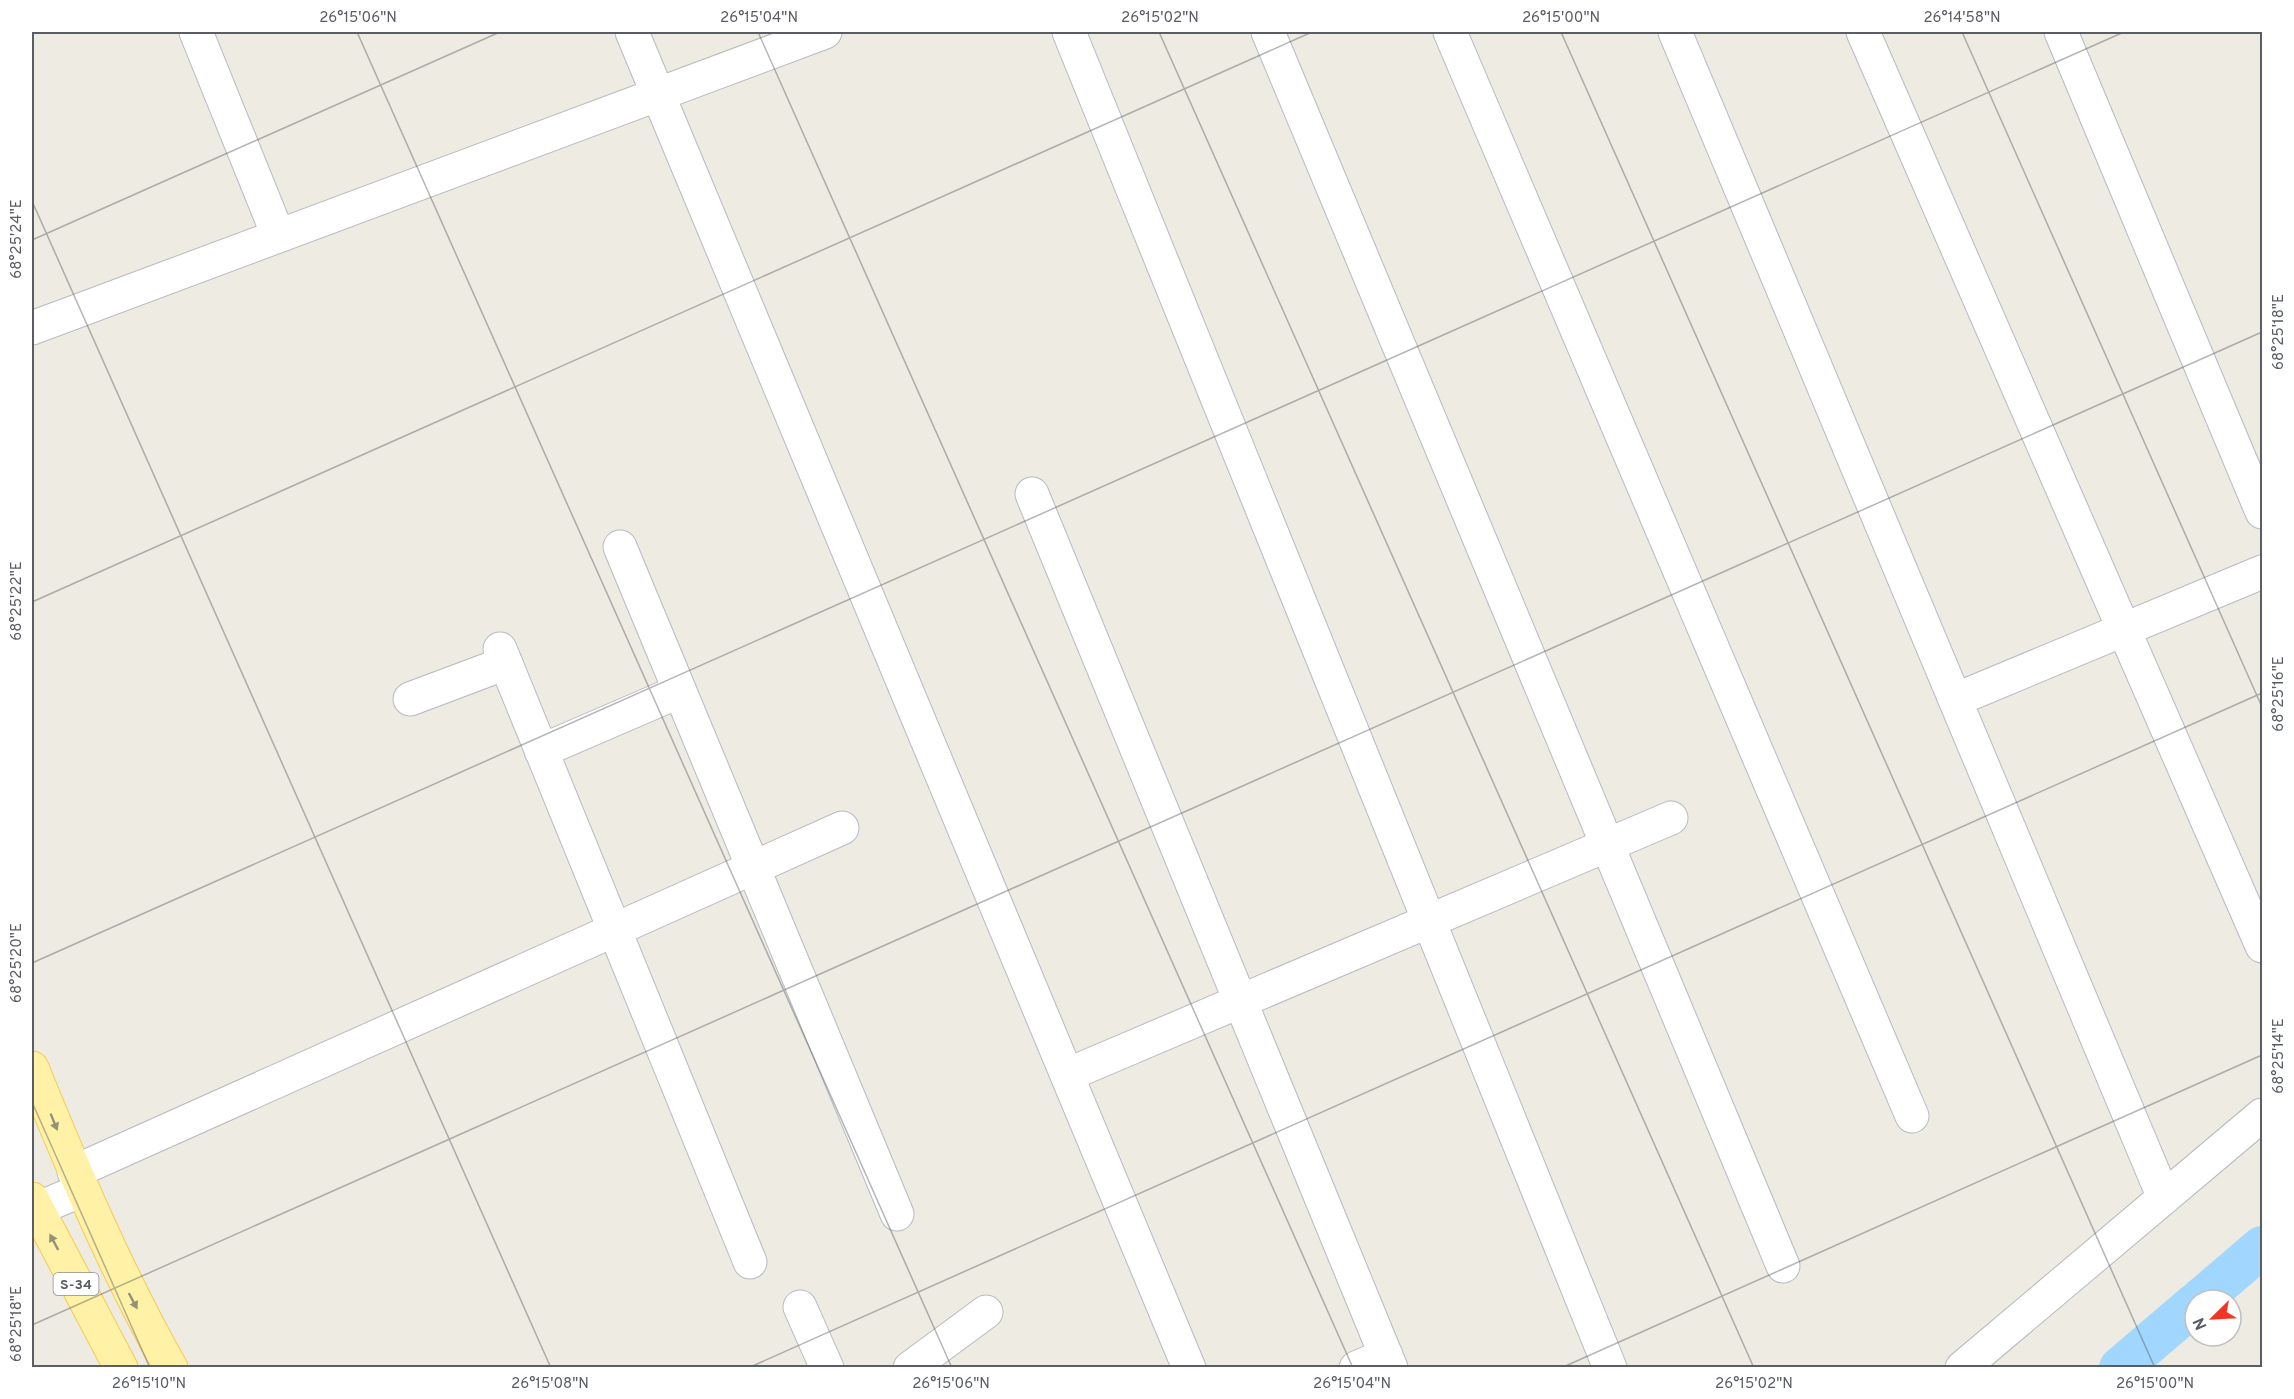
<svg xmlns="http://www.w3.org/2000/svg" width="2294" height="1399" viewBox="0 0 2294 1399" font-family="Overpass,sans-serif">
	<rect width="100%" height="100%" fill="#eeebe2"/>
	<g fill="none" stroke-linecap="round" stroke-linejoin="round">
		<!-- canal -->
		<path stroke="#a1d6ff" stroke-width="42" d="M2200 1300 2262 1247
			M2120 1368 2195 1304"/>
		<defs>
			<path id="street" d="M196 32 278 235
				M632 32 1189 1368
				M1069 32 1610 1368
				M1268 32 1783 1266
				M1450 32 1912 1116
				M1675 32 2164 1198
				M1863 32 2262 946
				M2061 32 2262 512
				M32 328 825 32
				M1032 494 1391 1368
				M620 547 897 1214
				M500 649 750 1262
				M410 699 506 663
				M1955 700 2262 572
				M541 751 680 691
				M1067 1075 1671 818
				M74 1172 842 828
				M32 1211 82 1190
				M800 1307 827 1368
				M910 1368 986 1312
				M1356 1368 1386 1355
				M1962 1368 2262 1115"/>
			<path id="primary" d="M32 1068C74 1171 116 1271 171 1368
				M32 1199 121 1368"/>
		</defs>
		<!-- street casing -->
		<use href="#street" stroke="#b7babf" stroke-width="35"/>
		<!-- primary casing -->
		<use href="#primary" stroke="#f9ca50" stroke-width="35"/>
		<!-- street -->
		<use href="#street" stroke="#fff" stroke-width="33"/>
		<!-- primary -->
		<use href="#primary" stroke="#fff1a6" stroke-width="33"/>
	</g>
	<!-- one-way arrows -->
	<defs><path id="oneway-solid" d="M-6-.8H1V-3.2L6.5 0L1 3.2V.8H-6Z" transform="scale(1.5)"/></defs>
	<g fill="#94917b">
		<use href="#oneway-solid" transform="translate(54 1122) rotate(68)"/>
		<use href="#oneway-solid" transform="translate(54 1242) rotate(-118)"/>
		<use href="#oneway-solid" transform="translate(133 1301) rotate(62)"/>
	</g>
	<!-- ticks -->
	<path fill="none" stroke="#5a5e64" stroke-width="1.5" stroke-opacity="0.45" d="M357 32 952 1368M758 32 1353 1368M1159 32 1754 1368M1561 32 2155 1368M1962 32 2262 707M32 201 551 1368M32 240 500 32M32 602 1312 32M32 963 2124 32M32 1102 150 1368M32 1325 2262 332M748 1368 2262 693M1561 1368 2262 1055"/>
	<g text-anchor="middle" stroke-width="4.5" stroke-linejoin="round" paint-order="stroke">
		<!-- shield labels -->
		<rect fill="#fff" stroke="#8c8e92" stroke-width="1.5" x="53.5" y="1273" width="45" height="22" rx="4.5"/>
		<g font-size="14" font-weight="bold" fill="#5a5e64">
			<text x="76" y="1289">S-34</text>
		</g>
	</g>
	<!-- border -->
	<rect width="2294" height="1399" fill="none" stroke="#ffffff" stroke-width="66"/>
	<!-- north arrow -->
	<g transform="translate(2213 1318) rotate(246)"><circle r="28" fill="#ffffff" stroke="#bdbfc1" stroke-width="1.5"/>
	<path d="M0-4.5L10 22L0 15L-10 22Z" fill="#f23424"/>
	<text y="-9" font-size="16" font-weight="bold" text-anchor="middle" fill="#5a5e64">N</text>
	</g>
	<rect x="33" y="33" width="2228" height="1333" fill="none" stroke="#5a5e64" stroke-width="2"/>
	<g font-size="15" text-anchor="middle" fill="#5a5e64">
		<text x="358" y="22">26°15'06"N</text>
		<text x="759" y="22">26°15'04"N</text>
		<text x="1160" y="22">26°15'02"N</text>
		<text x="1561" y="22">26°15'00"N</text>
		<text x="1962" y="22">26°14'58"N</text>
		<text transform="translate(16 239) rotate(-90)" y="5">68°25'24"E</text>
		<text transform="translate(2278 332) rotate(-90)" y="5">68°25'18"E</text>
		<text transform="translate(16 601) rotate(-90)" y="5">68°25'22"E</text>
		<text transform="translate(2278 694) rotate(-90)" y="5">68°25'16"E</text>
		<text transform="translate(16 963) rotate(-90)" y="5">68°25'20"E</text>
		<text transform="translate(2278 1056) rotate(-90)" y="5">68°25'14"E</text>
		<text transform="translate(16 1324) rotate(-90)" y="5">68°25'18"E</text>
		<text x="149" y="1388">26°15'10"N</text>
		<text x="550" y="1388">26°15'08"N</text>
		<text x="951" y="1388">26°15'06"N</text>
		<text x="1352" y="1388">26°15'04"N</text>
		<text x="1754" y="1388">26°15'02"N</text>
		<text x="2155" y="1388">26°15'00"N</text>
	</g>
</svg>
